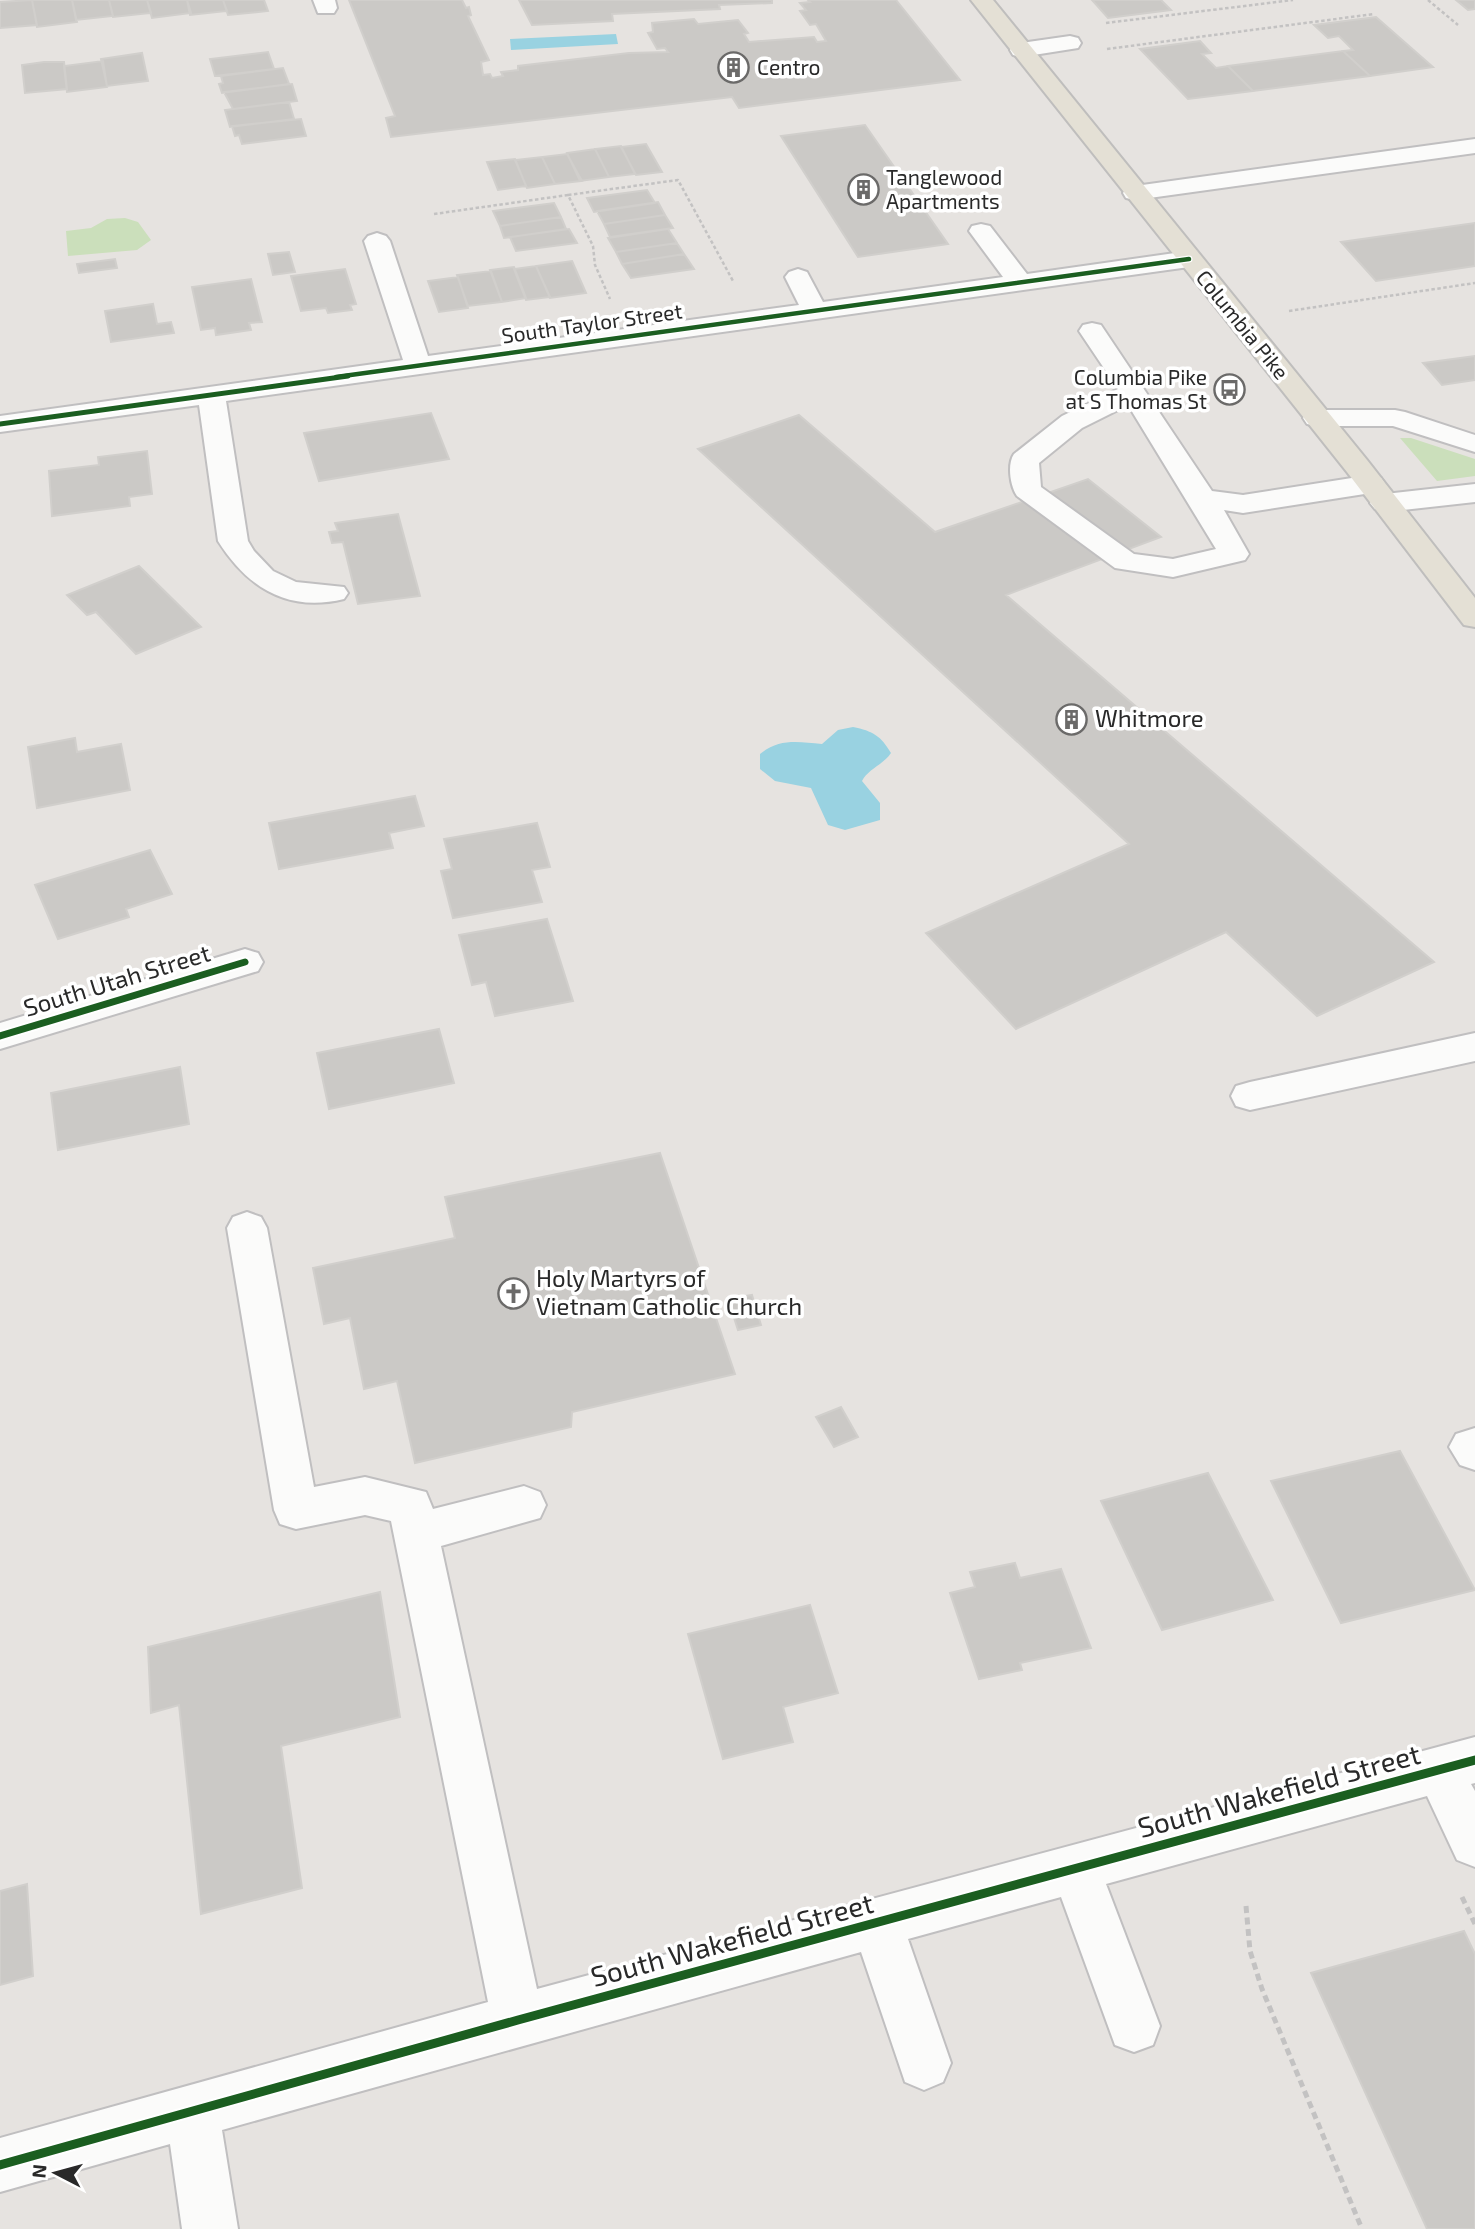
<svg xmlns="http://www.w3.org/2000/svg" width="1475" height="2229" viewBox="0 0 1475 2229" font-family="'Exo 2',sans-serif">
	<rect width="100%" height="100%" fill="#e6e3e0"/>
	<!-- green -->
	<path fill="#cbdfbb" d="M125 218 138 222 151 240 137 250 68 256 66 231 91 228 107 219Z
		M1400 438H1411L1475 459V476L1437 481Z"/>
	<!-- water -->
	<path fill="#99d2e1" d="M616 34 618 44 511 50 510 39Z
		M853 727C873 731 881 736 891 753 883 765 868 769 862 781L880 803V820L845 830 828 825 811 788 775 781 760 769V754C780 738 798 742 822 744L838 730Z"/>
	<!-- building -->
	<path fill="#cbc9c6" stroke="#d1cfcc" stroke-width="2" d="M32 0 37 25 0 28V2Z
		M32 0H72L77 22 37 27Z
		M72 0H109L113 16 76 20Z
		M109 0H147L151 13 113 17Z
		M147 0H187L191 13 152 18Z
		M187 0H223L227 11 190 15Z
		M223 0H264L268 11 228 15Z
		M349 0H462L466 8 469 7 471 15 468 16 489 60 481 62 483 75 490 74 492 78 503 76 501 72 518 70V66L629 53 668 52 665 48 657 49 648 33 653 32 652 23 694 19 698 24 738 20 748 33 744 34 749 42 814 37 817 42 826 41 816 24 810 25 800 11 806 10 800 3 810 2 808 0H896L960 80 739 108 732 97 391 137 386 118 395 116Z
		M519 0H772V3L719 5 720 9 612 14 613 21 532 25Z
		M1092 0H1161L1171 10 1108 18Z
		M1456 0H1475V9L1468 10Z
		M1376 17 1433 67 1370 76 1343 51 1353 50 1339 36 1328 38 1314 25Z
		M1200 41 1211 53 1202 54 1216 68 1228 66 1253 91 1188 99 1140 49Z
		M1343 51 1370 76 1253 91 1228 66Z
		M268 52 274 69 215 76 210 59Z
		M142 53 148 81 107 86 101 59Z
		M103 61 107 87 67 92 64 66Z
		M44 62H64L67 89 25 93 22 65Z
		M283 68 289 84 222 93 219 84 223 83 221 76Z
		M292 84 297 101 233 109 224 92Z
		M289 102 294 119 230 127 225 110Z
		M301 119 306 136 242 144 239 135 235 136 232 126Z
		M865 125 948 244 858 257 781 136Z
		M646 144 662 172 636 175 621 147Z
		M621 146 635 174 609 177 595 149Z
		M595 149 609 177 580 181 567 153Z
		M567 154 582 181 555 184 542 157Z
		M542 157 555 184 527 188 515 160Z
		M515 159 526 186 498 190 487 162Z
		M647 190 655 203 594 212 587 198Z
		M658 202 665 215 604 224 597 211Z
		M554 203 561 217 500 226 493 211Z
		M665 215 673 228 610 237 604 224Z
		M561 217 566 229 504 238 500 226Z
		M1475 223V266L1376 281 1341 242Z
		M569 229 577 243 516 251 510 237Z
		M668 229 677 243 616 252 608 238Z
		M677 243 684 254 622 264 616 252Z
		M289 252 295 272 273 275 268 254Z
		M684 254 694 269 631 278 622 264Z
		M115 259 117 268 79 273 77 264Z
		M572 261 586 293 550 298 536 266Z
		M536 266 550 297 526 300 514 269Z
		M514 267 526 298 502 302 490 270Z
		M345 269 356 304 350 305 352 310 328 313 326 308 301 311 291 276Z
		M491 271 502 302 468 306 457 275Z
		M458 277 468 308 439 312 428 281Z
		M251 279 262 322 249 323 251 330 216 335 215 328 201 330 192 287Z
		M153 304 157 324 171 322 174 333 111 342 105 311Z
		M1475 356V380L1442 385 1423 363Z
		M431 413 449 459 319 481 304 433Z
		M799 415 935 532 1088 479 1161 537 1006 595 1434 962 1317 1016 1226 932 1016 1029 926 933 1129 844 698 449Z
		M147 451 152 494 129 497 130 506 52 516 49 471 99 465 98 457Z
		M398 514 420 596 358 604 343 542 332 543 329 532 338 531 335 523Z
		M139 566 201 627 136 654 96 612 87 615 67 595Z
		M75 738 77 752 121 744 130 790 37 808 28 747Z
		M415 796 424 826 389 833 393 848 279 869 269 823Z
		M537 823 550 867 532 870 542 902 453 918 441 871 452 869 444 839Z
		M150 850 172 894 126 909 129 917 58 939 35 885Z
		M547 919 573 1001 495 1016 486 982 472 985 459 935Z
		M439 1029 454 1083 329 1109 317 1053Z
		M180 1067 189 1124 58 1150 51 1093Z
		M660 1153 735 1374 572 1412 571 1427 415 1463 397 1381 364 1389 350 1318 324 1324 313 1268 455 1238 445 1197Z
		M752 1295 761 1325 738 1330 728 1299Z
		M841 1407 858 1437 834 1447 816 1417Z
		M1400 1451 1475 1590 1341 1623 1271 1481Z
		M1208 1473 1273 1600 1162 1630 1101 1501Z
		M1015 1563 1020 1578 1061 1569 1091 1648 1020 1663 1022 1670 979 1679 950 1593 975 1587 970 1572Z
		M380 1592 400 1717 281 1746 302 1888 201 1914 179 1705 151 1713 148 1647Z
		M810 1605 838 1693 783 1707 793 1742 723 1759 688 1634Z
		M27 1884 33 1976 0 1985V1891Z
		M1464 1931 1475 1954V2229H1427L1311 1973Z"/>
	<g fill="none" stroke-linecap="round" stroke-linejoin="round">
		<defs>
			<path id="minor" d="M313 0H335L337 8 334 13H318Z
				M1070 36 1078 38 1081 43 1078 48 1021 57 1013 55 1010 50 1013 45 1021 43Z
				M1475 139V153L1135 200 1126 198 1123 193 1126 188 1135 186Z
				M981 224 990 226 1027 274 1189 251 1198 254 1202 259 1198 264 1189 267 226 401 248 541 254 551 273 571 296 582 344 587 348 593 344 599C287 613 247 587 218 541L199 405 0 432V416L403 360 364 241 368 236 377 233 386 236 390 241 428 356 799 305 785 277 789 272 798 269 807 272 823 302 1003 277 969 231 972 226Z
				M1092 323 1101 325 1212 491 1243 495 1371 475 1381 478 1385 484 1381 490 1371 493 1243 513 1224 510 1249 554 1245 560 1173 577 1115 568 1017 496C1010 486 1007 464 1014 454L1062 416 1118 389 1079 331 1083 325ZM1128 405 1216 549 1173 559 1134 554 1041 487 1039 463 1082 428Z
				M1317 410H1395L1405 412 1475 435V452L1393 426H1317L1307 424 1303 418 1307 412Z
				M1475 484V502L1385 512 1375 509 1370 503 1375 497 1385 494Z
				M245 949 258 953 263 962 258 971 0 1049V1023Z
				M1475 1033V1061L1250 1110 1236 1106 1231 1096 1236 1086 1250 1082Z
				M247 1212 261 1217 267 1228 314 1487 365 1477 426 1492 433 1509 524 1486 540 1492 546 1505 540 1518 441 1546 537 1989 1475 1737V1783L1471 1784 1475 1791V1867L1457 1860 1427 1796 1106 1884 1160 2026 1153 2045 1134 2052 1115 2045 1061 1897 908 1939 951 2063 943 2082 924 2090 905 2082 861 1952 222 2130 238 2229H182L170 2144 0 2192V2138L488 2002 391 1521 365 1515 296 1529 280 1524 274 1510 227 1228 233 1217Z
				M1475 1428V1470L1460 1465 1449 1447 1456 1434Z"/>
			<path id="major" d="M971 0H993L1367 460 1475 598V627L1464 625 1347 472Z"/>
		</defs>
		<!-- minor casing -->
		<use href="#minor" stroke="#c0bfc0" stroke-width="4"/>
		<!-- major casing -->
		<use href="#major" stroke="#bfbebd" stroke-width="4"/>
		<!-- path-far1 -->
		<path stroke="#c3c2c2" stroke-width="2.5" stroke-dasharray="3.5 2.5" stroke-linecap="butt" d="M1428 0 1458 25
			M1106 23 1293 0
			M1107 49 1374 14
			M568 195 678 180 733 281
			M434 214 568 195 593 246 595 265 610 299
			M1289 311 1475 283"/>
		<!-- path -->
		<path stroke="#c3c2c2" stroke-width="5" stroke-dasharray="7 4.5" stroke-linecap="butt" d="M1462 1897 1475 1924
			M1246 1906 1250 1951 1262 1989 1362 2229"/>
		<!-- minor -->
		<use href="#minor" fill="#fbfbfa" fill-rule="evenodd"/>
		<!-- major -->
		<use href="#major" fill="#e4e0d5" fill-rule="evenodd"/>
		<defs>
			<path id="cycleway-far3" d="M336 377 1189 259"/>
			<path id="cycleway-far2" d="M0 424 348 376"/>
			<path id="cycleway-far1" d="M0 1036 245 962"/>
			<path id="cycleway" d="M0 2165 518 2020 1475 1760"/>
		</defs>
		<!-- cycleway-far3 casing -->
		<use href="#cycleway-far3" stroke="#fff" stroke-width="7"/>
		<!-- cycleway-far2 casing -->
		<use href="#cycleway-far2" stroke="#fff" stroke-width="9"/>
		<!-- cycleway-far1 casing -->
		<use href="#cycleway-far1" stroke="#fff" stroke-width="11"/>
		<!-- cycleway casing -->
		<use href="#cycleway" stroke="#fff" stroke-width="13"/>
		<!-- cycleway-far3 -->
		<use href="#cycleway-far3" stroke="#1b5e20" stroke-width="4.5"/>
		<!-- cycleway-far2 -->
		<use href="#cycleway-far2" stroke="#1b5e20" stroke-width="5"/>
		<!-- cycleway-far1 -->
		<use href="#cycleway-far1" stroke="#1b5e20" stroke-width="7"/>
		<!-- cycleway -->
		<use href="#cycleway" stroke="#1b5e20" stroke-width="9"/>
	</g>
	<!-- icons -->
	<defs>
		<symbol id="building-ring" viewBox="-11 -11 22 22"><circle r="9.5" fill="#fff" stroke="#6b6a69" stroke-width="1.5"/><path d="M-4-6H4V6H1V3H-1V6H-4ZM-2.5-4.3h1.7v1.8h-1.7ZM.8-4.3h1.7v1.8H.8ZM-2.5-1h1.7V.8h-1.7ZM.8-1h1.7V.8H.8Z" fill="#6b6a69"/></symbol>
		<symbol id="bus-ring" viewBox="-11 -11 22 22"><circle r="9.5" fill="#fff" stroke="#6b6a69" stroke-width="1.5"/><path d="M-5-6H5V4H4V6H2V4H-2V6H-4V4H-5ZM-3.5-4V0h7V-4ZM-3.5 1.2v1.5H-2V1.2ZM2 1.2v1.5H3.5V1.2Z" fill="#6b6a69"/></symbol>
		<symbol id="church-ring" viewBox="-11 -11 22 22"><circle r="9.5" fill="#fff" stroke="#6b6a69" stroke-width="1.5"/><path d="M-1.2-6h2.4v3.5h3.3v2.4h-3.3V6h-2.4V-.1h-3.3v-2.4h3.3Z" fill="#6b6a69"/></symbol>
	</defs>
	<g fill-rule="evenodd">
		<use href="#building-ring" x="716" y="50" width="35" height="35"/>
		<use href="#building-ring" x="846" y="172" width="35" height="35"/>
		<use href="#bus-ring" x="1212" y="372" width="35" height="35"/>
		<use href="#building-ring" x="1054" y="702" width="35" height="35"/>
		<use href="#church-ring" x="496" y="1276" width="35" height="35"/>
	</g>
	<g text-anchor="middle" stroke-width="7" stroke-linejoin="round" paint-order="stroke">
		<!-- far-poi labels -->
		<g font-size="21" fill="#292929" stroke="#fff" text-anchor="start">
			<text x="757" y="75">Centro</text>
			<text x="886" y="185">Tanglewood<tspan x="886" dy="24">Apartments</tspan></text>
			<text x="1207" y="385" text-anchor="end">Columbia Pike<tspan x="1207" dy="24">at S Thomas St</tspan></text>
		</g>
		<!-- far-street labels -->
		<g font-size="21" fill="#292929" stroke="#fff">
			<text transform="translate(592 324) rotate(-8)" y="7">South Taylor Street</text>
			<text transform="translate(1242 325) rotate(51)" y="7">Columbia Pike</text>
		</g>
		<!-- poi labels -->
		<g font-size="24" fill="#292929" stroke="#fff" text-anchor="start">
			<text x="1095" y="727">Whitmore</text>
			<text x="536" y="1287">Holy Martyrs of<tspan x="536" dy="28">Vietnam Catholic Church</tspan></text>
		</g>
		<!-- street labels -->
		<g font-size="24" fill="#292929" stroke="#fff">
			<text transform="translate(117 981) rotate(-17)" y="8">South Utah Street</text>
		</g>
		<!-- near-street labels -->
		<g font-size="28" fill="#292929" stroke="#fff">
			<text transform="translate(1279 1791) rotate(-15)" y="10">South Wakefield Street</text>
			<text transform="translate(732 1940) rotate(-15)" y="10">South Wakefield Street</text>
		</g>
	</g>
	<!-- north arrow -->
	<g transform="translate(56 2173) rotate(276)" stroke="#ffffff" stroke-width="5" paint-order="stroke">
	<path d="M0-5L12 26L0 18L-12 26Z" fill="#292929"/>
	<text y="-10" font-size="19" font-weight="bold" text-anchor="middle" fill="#292929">N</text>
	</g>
</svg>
